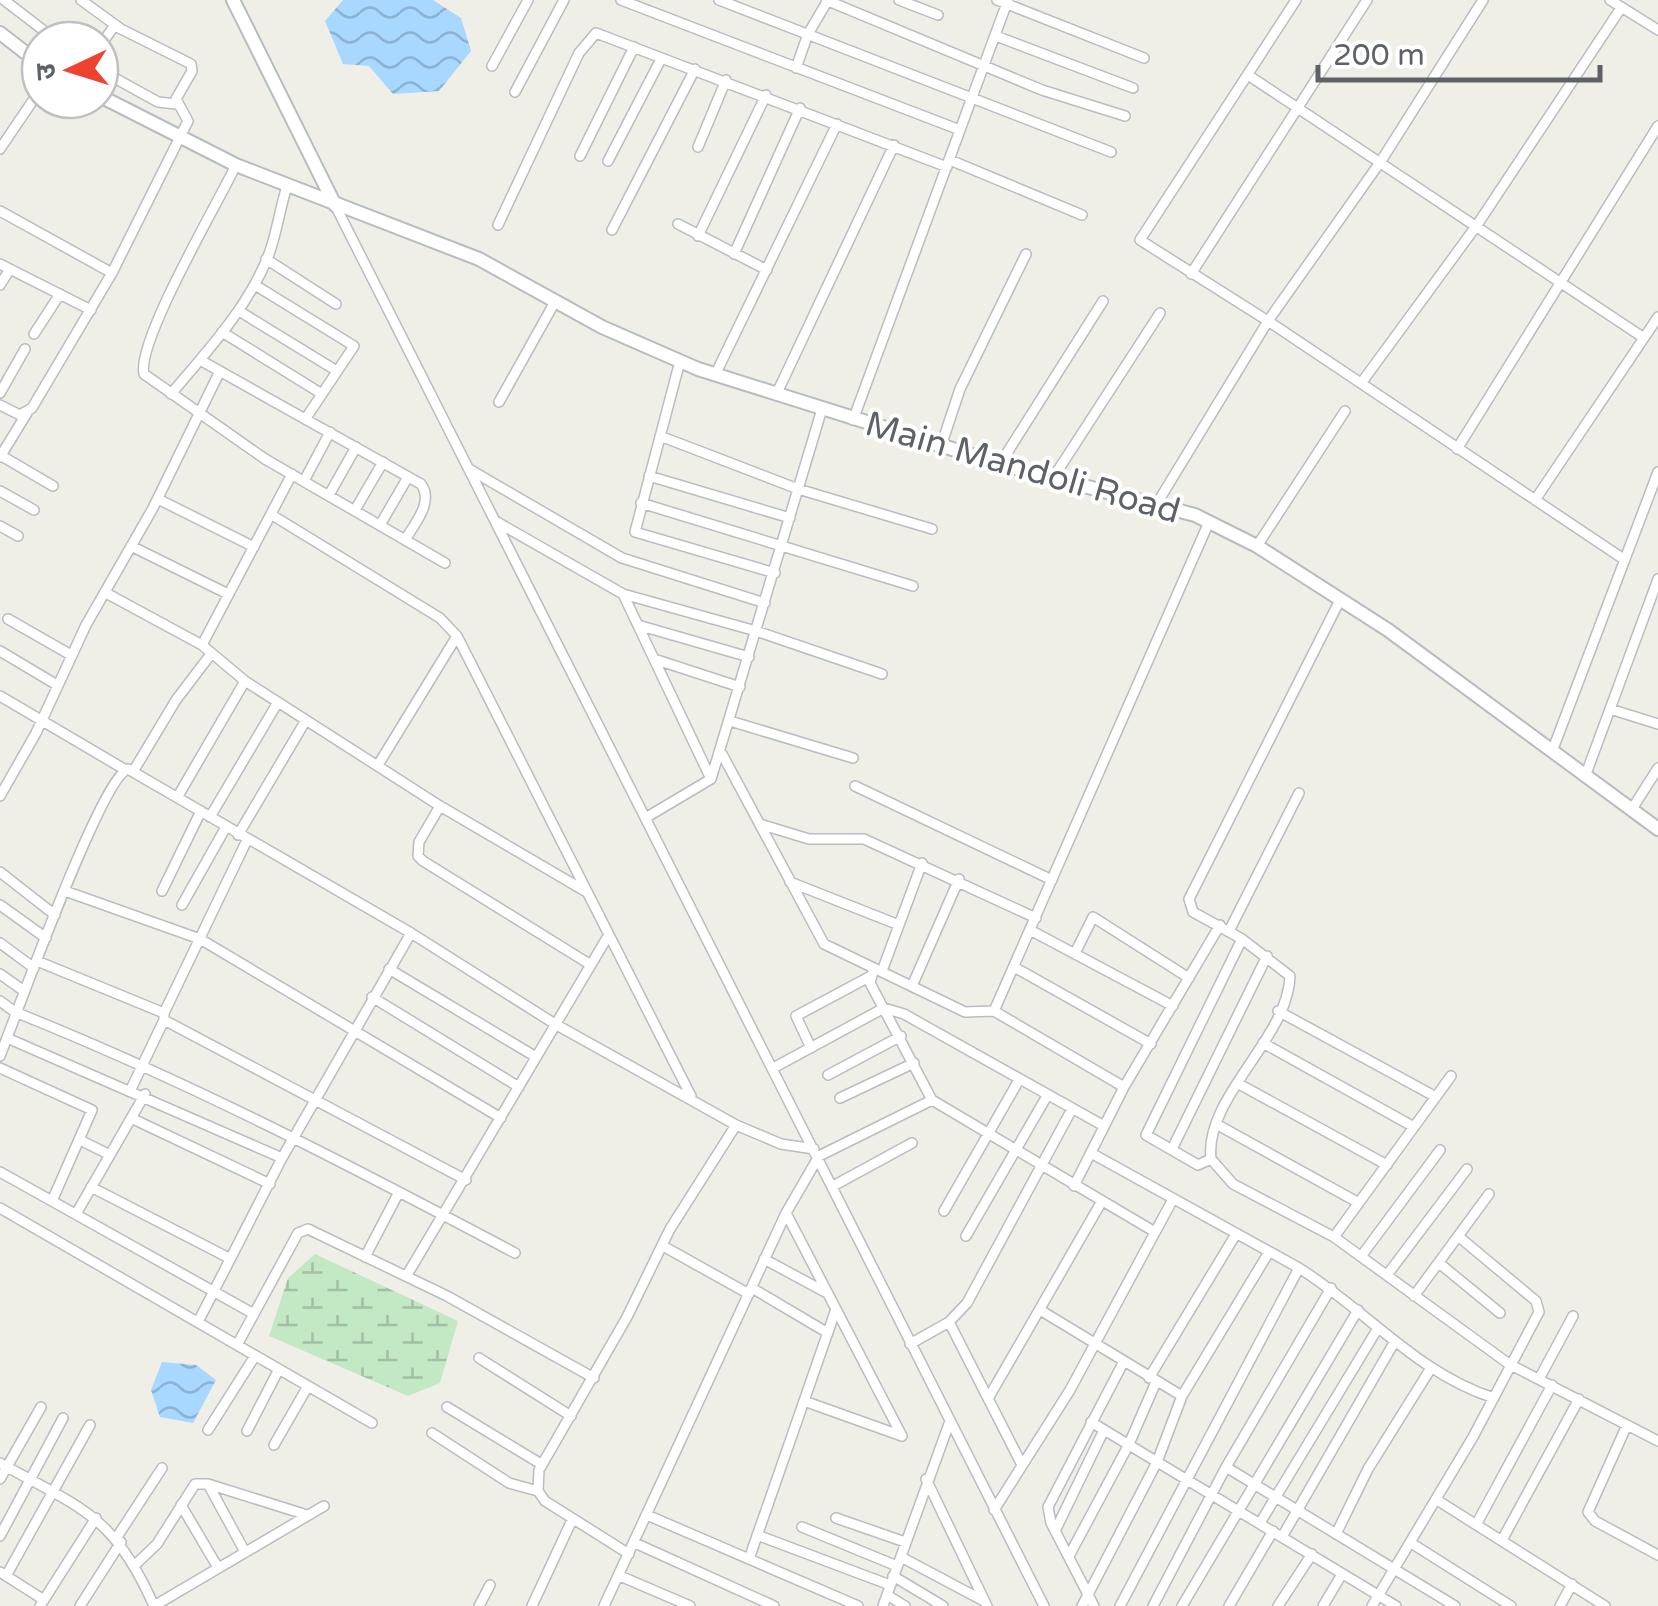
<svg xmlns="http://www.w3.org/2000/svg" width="1658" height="1606" viewBox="0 0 1658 1606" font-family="'Varela Round','Noto Sans Devanagari',sans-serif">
	<defs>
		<pattern id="wetland-marsh" width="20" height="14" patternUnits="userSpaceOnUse" patternTransform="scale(2.5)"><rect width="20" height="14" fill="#c3e8c4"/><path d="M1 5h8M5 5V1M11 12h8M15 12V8" fill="none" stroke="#a2bfa3"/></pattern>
		<pattern id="water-waves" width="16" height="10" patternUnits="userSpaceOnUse" patternTransform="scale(2.5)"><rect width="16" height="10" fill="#a8d7ff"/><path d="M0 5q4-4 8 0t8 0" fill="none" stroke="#8cb2d2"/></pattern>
	</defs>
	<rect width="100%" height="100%" fill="#f0efe7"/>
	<!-- wetland -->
	<path fill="url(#wetland-marsh)" d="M315 1254 458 1321 440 1383 408 1396 269 1336 288 1278Z"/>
	<!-- water -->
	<path fill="url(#water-waves)" d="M343 0H433L461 18 471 51 439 91 393 94 369 66 343 64 325 21Z
		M162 1362 196 1365 216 1380 193 1423 160 1417 151 1390Z"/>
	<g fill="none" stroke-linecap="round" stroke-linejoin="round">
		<defs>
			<path id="street" d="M4 0 56 40
				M621 0 960 130
				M719 0 1111 152
				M826 0 1042 90 1125 116
				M899 0 938 15
				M997 0 1144 58
				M1296 0 1140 240 1268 321 1625 560
				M1610 0 1658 30
				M996 36 1133 88
				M100 46 115 25
				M492 66 528 0
				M796 68 808 34 828 0
				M100 70 158 102 176 104
				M1248 75 1644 338
				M515 92 564 0
				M698 147 726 80
				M0 149 40 90
				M580 156 634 47
				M950 160 1082 215
				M608 161 661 59
				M236 165C218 203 136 342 144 374L265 459 445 563
				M335 205 1044 1606
				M0 211 112 273
				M678 224 767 270
				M498 225 579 53 596 33 947 167
				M612 230 695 69
				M698 236 766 95
				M734 254 800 108
				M266 259 336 304
				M0 264 91 310
				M1191 274 1367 0
				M0 285 10 269
				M255 285 354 346 306 418
				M239 311 337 371
				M222 332 322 394
				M34 334 60 294
				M200 360 421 484C434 502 415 523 405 540
				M680 361 635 532 775 573
				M715 375 837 124
				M1362 382 1477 225 1621 8
				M0 393 25 349
				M171 394C208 350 248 308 269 254 277 232 280 208 287 186
				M776 395 894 145
				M499 402 556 300
				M0 405 20 415 32 408 112 273 188 121 176 99 192 71 191 64 121 29 81 0
				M853 420 1008 0
				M660 436 798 489 932 529
				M941 446 960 389 1026 254
				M1457 449 1658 126
				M0 455 53 486
				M0 457 27 413
				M1000 464 1103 301
				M469 469 622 558 765 603
				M649 476 790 518
				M1053 478 1160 313
				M304 481 330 432
				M0 491 34 510
				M329 495 356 447
				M158 499 254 547
				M1535 500 1658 317
				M641 503 913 586
				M1156 505 1268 321 1381 161 1483 0
				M355 510 383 462
				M272 515 440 618 457 636 691 1096
				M497 522 623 594 756 631 882 674
				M380 525 408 477
				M0 526 18 536
				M131 546 228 594
				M1257 546 1345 411
				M106 593 202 645 245 681 440 806 585 891
				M623 594 711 779
				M1340 600 1189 899 1193 912 1242 939 1290 976C1288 1039 1204 1097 1211 1159L1233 1184 1334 1237 1509 1364 1658 1441
				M8 619 71 655
				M641 626 749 657
				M202 645 292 474
				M0 651 57 685
				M657 660 740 687
				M0 696 124 769
				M1610 709 1658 724
				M730 721 853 758
				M1553 749 1658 472
				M722 754 824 944 965 1012 994 1011 1124 1087
				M378 765 457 636
				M134 770 176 700 211 654
				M1586 774 1658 579
				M855 786 1052 880
				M0 796 36 733 86 625 153 508 220 371
				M178 796 245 681
				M440 806 419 842 418 856 423 861 591 965
				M1632 809 1658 768
				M210 817 278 702
				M647 817 711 779 822 409
				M763 825 809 839H864L1036 918
				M238 835 306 720
				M0 872 55 915
				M790 882 899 925
				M65 891 200 939 501 1118
				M162 891 201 811
				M0 905 46 938
				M182 905 226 827
				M1030 930 1173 1006
				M1229 931 1299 793
				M0 943 34 968
				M1075 953 1093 917 1189 978
				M37 961 164 1013V1020L466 1180
				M1014 967 1151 1044
				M389 969 536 1057
				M882 971 922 863
				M0 974 24 991
				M912 986 959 879
				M372 997 519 1087
				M0 1001 15 1012C188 1081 351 1166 515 1253
				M994 1011 1209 522
				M1278 1011 1436 1097
				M164 1013 247 840
				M7 1038 282 1158
				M1263 1043 1414 1127
				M811 1048 796 1016 869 977
				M0 1056C16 1016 101 778 128 769L411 933 555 1024 736 1125 781 1144 814 1149
				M775 1067 884 1008 904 1014 1104 1126
				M0 1068 92 1110 52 1201
				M828 1075 901 1036
				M1239 1084 1387 1165
				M131 1089 164 1020
				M840 1098 914 1063
				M932 1100 1155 1232
				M131 1118 270 1184
				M1216 1124 1359 1203
				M82 1141 110 1155
				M1172 1149 1267 956
				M1091 1153 1299 1268C1366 1310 1418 1374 1494 1398
				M1211 1159 1198 1165 1146 1135 1242 939
				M0 1172 254 1314
				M833 1186 912 1143
				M1074 1186 1124 1087 1220 925
				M91 1187 229 1258
				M0 1208 372 1423
				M944 1211 1019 1080
				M786 1213 902 1436
				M76 1214 145 1094
				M966 1236 1047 1096
				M1334 1237 1451 1076
				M663 1246 749 1294
				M1362 1255 1440 1150
				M365 1257 399 1192
				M764 1259 827 1293
				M1439 1263 1500 1313
				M407 1275 608 936
				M1387 1275 1467 1169
				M752 1288 828 1333
				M1414 1296 1489 1194
				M1040 1310 1182 1396
				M198 1322 282 1158 411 933
				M949 1322 1022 1465
				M910 1344 949 1322 967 1303 1072 1109
				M237 1345 298 1233 308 1229 447 1296 594 1378
				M479 1358 571 1416
				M1149 1378 1236 1234
				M1539 1379 1573 1316
				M989 1397 1102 1201
				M804 1401 902 1436
				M447 1407 541 1464
				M1091 1422 1396 1606
				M1627 1425 1588 1512 1595 1521 1658 1555
				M208 1430 255 1356
				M247 1431 279 1369
				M432 1433 509 1483 538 1491
				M274 1445 308 1386
				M0 1463C82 1509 114 1515 154 1606
				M1226 1467 1455 1606
				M0 1479 41 1407
				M926 1479 987 1606
				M208 1484 244 1550
				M1437 1500 1605 1606
				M181 1505 217 1566
				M994 1510 1070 1390 1173 1199
				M647 1515 858 1606
				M836 1518 905 1542
				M1260 1523 1378 1328
				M1477 1523 1552 1385
				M802 1527 897 1566
				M1055 1531 1104 1430
				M1336 1534 1368 1469 1431 1368
				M757 1535 890 1585
				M0 1536 63 1418
				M117 1537 162 1468
				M1282 1537 1395 1341
				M1502 1540 1579 1399
				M635 1543 774 1606
				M1411 1543 1511 1606
				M629 1554 545 1501 538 1491 539 1470 627 1317 670 1229 736 1125
				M1069 1556 1129 1444 1156 1382
				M901 1557 982 1600
				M749 1559 836 1309
				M135 1565 157 1544 195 1484H208L307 1515
				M0 1572 44 1600
				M6 1576 90 1425
				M620 1576 690 1606
				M893 1576 943 1606
				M887 1595 905 1606
				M40 1606 96 1518
				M80 1606 121 1542
				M154 1606 324 1506
				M479 1606 490 1585
				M532 1606 572 1520
				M604 1606 786 1213 819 1156 932 1100 870 983 874 968
				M883 1606 950 1421
				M1082 1606 1157 1462 1182 1396 1269 1252
				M1094 1606 1051 1523 1048 1507 1123 1363
				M1120 1606 1299 1268
				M1153 1606 1226 1467 1331 1288
				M1182 1606 1358 1310
				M1229 1606 1273 1531
				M1278 1606 1312 1554
				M1323 1606 1342 1574
				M1372 1606 1473 1437 1539 1312 1536 1301 1458 1236
				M1560 1606 1572 1584"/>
			<path id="secondary" d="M233 0 335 205
				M0 33 40 64
				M100 96 236 165 479 259 602 327 698 369 1000 464 1195 515 1257 546 1388 630 1658 829"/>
		</defs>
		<!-- street casing -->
		<use href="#street" stroke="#b9bcc0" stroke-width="12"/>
		<!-- secondary casing -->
		<use href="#secondary" stroke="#b8bbc0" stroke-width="16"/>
		<!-- street -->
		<use href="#street" stroke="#fff" stroke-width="9"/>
		<!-- secondary -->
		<use href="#secondary" stroke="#fff" stroke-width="12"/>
	</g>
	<g text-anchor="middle" stroke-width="8" stroke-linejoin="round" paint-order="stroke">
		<!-- street labels -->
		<g font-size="35" fill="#5e6267" stroke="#fff">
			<text transform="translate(1023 467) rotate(16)" y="12">Main Mandoli Road</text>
		</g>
	</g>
	<!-- north arrow -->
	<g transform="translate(70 70) rotate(266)"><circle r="48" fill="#ffffff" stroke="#bfc0c2" stroke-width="2.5"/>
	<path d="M0-8L18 38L0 25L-18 38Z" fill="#ee432f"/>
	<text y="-15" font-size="28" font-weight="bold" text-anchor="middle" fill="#5e6267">उ</text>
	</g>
	<!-- scale -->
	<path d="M1318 65v15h282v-15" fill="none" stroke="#5e6267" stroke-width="5"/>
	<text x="1333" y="65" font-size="30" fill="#5e6267" stroke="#ffffff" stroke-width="8" paint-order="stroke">200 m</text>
</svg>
